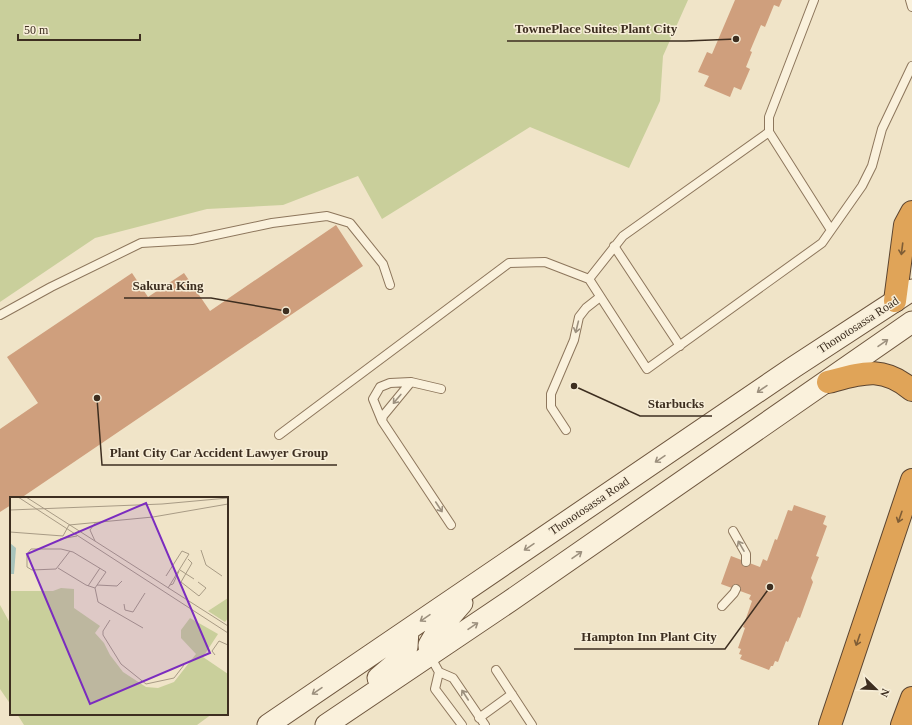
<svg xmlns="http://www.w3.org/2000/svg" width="912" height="725" viewBox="0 0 912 725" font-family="Georgia,serif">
	<rect width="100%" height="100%" fill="#f0e4c8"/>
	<!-- green -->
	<path fill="#c9cf9b" d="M0 0H688L663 56 660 101 629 168 530 127 382 219 358 176 283 205 207 209 95 238 0 302Z
		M0 605 11 625V705L0 689Z
		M17 714H212L197 725H24Z"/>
	<!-- building -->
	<path fill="#cf9f7d" d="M735 0H782L779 7 774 5 765 27 761 25 750 51 752 52 746 67 750 69 741 90 734 87 730 97 704 86 709 76 698 72 707 52 712 54Z
		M336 225 363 266 21 498H11V505L0 512V429L38 403 7 357 132 273 148 297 184 273 210 311Z
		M794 505 826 516 823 524 827 526 816 556 819 557 811 578 813 582 800 618 798 617 788 642 786 641 778 662 775 661 773 666H771L769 670 740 659 742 655 739 654 741 649 738 648 745 628 743 627 752 601 749 599 751 595 721 584 731 556 760 567 763 559 767 561 775 539 777 540 788 510 792 511Z"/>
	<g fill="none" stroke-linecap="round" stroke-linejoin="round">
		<defs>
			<path id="service" d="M814 0 769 117V132L831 230
				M910 0 912 7
				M614 246 680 346
				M589 279 623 236 769 132
				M0 315 51 287 141 243 192 240 272 223 327 216 350 223 383 264 390 285
				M441 389 411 382 383 416 382 421 451 525
				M382 421 373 399 380 387 390 383 411 382
				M566 430 551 407V394L574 340 579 317 586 308 600 297
				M279 435 509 263 545 262 589 279 647 369 822 243 862 186 872 166 882 129 912 66
				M733 531 746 554V562
				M722 606 734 593 736 589
				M430 656 439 672 453 678 485 725
				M496 670 532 725
				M439 672 435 689 462 725
				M479 718 512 694"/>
			<path id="secondary" d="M430 656 429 645 436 633 462 603
				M378 678 398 661 407 647 408 630
				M268 725 794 367 912 290
				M326 725 510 601 912 322"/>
			<path id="motorway" d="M895 301 905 225 912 212
				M828 382C862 373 882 365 912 390
				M830 725 912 480
				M902 725 912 698"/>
		</defs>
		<!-- service casing -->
		<use href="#service" stroke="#8d765c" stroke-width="10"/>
		<!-- secondary casing -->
		<use href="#secondary" stroke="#6f573f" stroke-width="23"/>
		<!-- motorway casing -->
		<use href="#motorway" stroke="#5b4430" stroke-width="24"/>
		<!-- service -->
		<use href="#service" stroke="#faf1dc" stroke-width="8"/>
		<!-- secondary -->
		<use href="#secondary" stroke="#faf1dc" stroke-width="21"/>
		<!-- motorway -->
		<use href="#motorway" stroke="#e0a458" stroke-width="22"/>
	</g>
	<!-- one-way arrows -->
	<defs><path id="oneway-shaft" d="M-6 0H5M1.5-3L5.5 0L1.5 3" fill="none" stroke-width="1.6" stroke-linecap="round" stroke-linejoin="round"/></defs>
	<g stroke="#7e5d36">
		<use href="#oneway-shaft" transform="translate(902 249) rotate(97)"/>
		<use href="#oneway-shaft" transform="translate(900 517) rotate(109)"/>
		<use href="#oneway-shaft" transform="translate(858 640) rotate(109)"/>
	</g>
	<g stroke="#9c907e">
		<use href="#oneway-shaft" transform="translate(577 327) rotate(104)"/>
		<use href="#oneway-shaft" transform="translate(883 343) rotate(-35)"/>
		<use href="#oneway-shaft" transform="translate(762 389) rotate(145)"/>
		<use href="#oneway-shaft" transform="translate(397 399) rotate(130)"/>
		<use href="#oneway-shaft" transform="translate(660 459) rotate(146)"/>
		<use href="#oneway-shaft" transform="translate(439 507) rotate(57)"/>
		<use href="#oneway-shaft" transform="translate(741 546) rotate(-120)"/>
		<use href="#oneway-shaft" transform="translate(529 547) rotate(146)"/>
		<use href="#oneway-shaft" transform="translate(577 555) rotate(-35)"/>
		<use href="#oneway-shaft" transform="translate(425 618) rotate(146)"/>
		<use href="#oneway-shaft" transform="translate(473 626) rotate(-34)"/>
		<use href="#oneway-shaft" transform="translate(317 691) rotate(146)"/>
		<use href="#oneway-shaft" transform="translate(465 695) rotate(-123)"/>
	</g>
	<g text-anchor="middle" stroke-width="3" stroke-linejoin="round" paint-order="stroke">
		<!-- street labels -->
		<g font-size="12" fill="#3d2e20" stroke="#f7eed8">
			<text transform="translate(858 325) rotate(-33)" y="4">Thonotosassa Road</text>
			<text transform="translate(589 506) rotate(-34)" y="4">Thonotosassa Road</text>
		</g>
	</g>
	<!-- overview -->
	<g transform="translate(10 497)">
		<rect width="218" height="218" fill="#f0e4c8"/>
		<path d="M51 91 64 92V111L90 129 85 136 94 146 100 158 113 175 136 190 148 191 164 185 186 157 171 141V133L180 121 208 137 193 160 218 177V218H0V94H43ZM218 101V121L215 125 198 114Z" fill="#c9cf9b"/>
		<path d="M0 46 6 51 4 77H0Z" fill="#a9c4bc"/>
		<path fill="none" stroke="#a89b85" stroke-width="1" d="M8 0 218 136M16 0 218 129M0 13 152 7 218 1M0 35 53 39 59 28 143 20 218 7M50 42 67 39M85 44 80 33 86 25M191 53 196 68 212 79M60 54 46 72 22 73 17 70V57L21 52H51L63 55 96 75 85 91 88 105 133 131M178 62 182 66 171 85 189 99 196 91 188 85M48 71 76 88 85 91M170 73 184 82M156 79 172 54 179 57 158 91M87 88 107 89 112 84M160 88 163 87 169 74M78 89 90 71M114 107 115 113 123 115 135 96M100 123 93 134V138L111 167 136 187 164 181 174 168M205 158 202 154 209 144 218 148"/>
		<path fill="#7b2cbf" fill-opacity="0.15" stroke="#7b2cbf" stroke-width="2" d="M136 6 200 156 80 207 17 57Z"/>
		<rect width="218" height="218" fill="none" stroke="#3d2e20" stroke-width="2"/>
	</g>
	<!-- callouts -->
	<path fill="none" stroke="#3d2e20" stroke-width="1.5" d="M736 39L686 41H507M286 311L211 298H124M574 386L640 416H712M97 398L102 465H337M770 587L725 649H574"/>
	<g fill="#3d2e20" stroke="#f7eed8" stroke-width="1.5">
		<circle cx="736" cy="39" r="4"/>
		<circle cx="286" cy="311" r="4"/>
		<circle cx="574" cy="386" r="4"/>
		<circle cx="97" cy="398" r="4"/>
		<circle cx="770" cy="587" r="4"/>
	</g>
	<g font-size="13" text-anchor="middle" font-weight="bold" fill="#3d2e20" stroke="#f7eed8" stroke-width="3" stroke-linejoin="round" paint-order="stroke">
		<text x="596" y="33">TownePlace Suites Plant City</text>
		<text x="168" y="290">Sakura King</text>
		<text x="676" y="408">Starbucks</text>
		<text x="219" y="457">Plant City Car Accident Lawyer Group</text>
		<text x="649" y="641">Hampton Inn Plant City</text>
	</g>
	<!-- north arrow -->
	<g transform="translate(876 689) rotate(113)" stroke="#f7eed8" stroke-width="3" paint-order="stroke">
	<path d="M0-3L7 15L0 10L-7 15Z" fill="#3d2e20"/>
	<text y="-6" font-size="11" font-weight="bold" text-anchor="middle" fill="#3d2e20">N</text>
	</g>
	<!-- scale -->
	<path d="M18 34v6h122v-6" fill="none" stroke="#3d2e20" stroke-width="2"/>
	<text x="24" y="34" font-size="12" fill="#3d2e20" stroke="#f7eed8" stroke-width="3" paint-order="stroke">50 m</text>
</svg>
